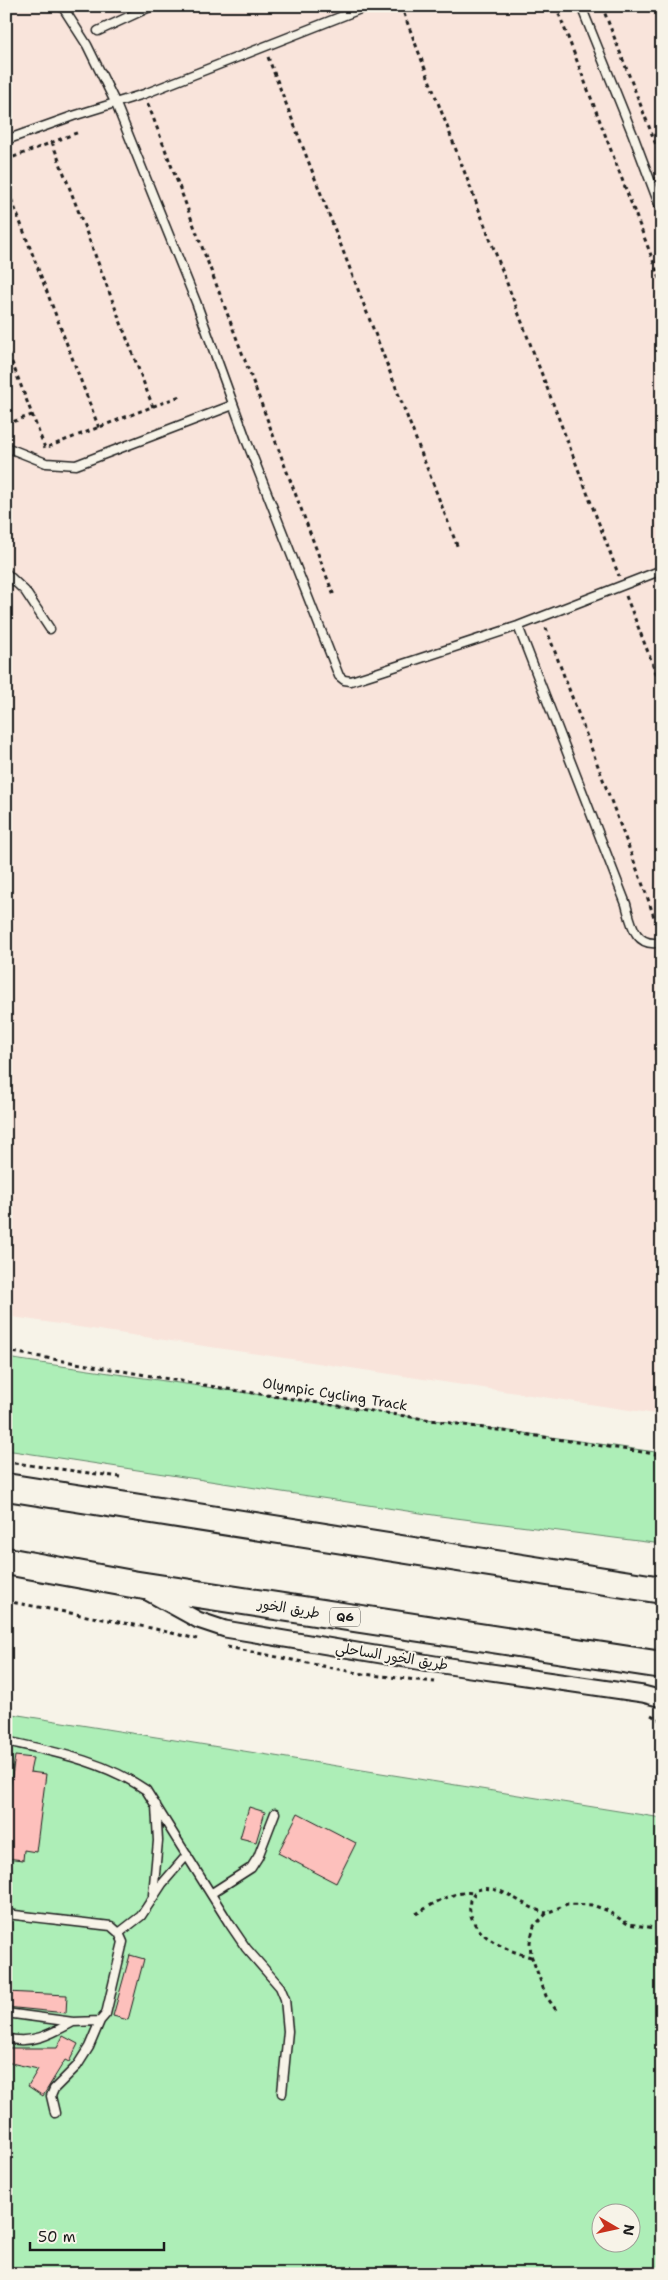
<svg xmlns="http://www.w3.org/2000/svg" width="668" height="2280" viewBox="0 0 668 2280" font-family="'Shantell Sans','Playpen Sans Arabic',sans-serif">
	<rect width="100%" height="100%" fill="#f7f3e8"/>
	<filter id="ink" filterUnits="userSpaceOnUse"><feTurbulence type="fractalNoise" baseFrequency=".02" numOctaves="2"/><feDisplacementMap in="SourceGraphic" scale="10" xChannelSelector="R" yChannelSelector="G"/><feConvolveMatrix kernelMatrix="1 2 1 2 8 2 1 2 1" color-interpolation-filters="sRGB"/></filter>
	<g filter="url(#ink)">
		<!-- built -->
		<path fill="#f9e4db" d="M6 6H662V1415L6 1316Z"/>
		<!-- green -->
		<path fill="#adeeb7" stroke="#64856a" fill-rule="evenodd" d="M6 1358 662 1453V1544L440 1516 6 1450Z
			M6 1713 662 1818V2274H6ZM600 2212H630V2242H600Z"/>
		<!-- building -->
		<path fill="#fdc0bc" stroke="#1c1c1c" d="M15 1756 33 1758 30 1772 46 1774 36 1852 24 1850 23 1860 6 1858V1817Z
			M249 1807 265 1812 256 1842 240 1838Z
			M298 1813 356 1843 336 1883 278 1853Z
			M130 1955 144 1959 128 2020 113 2016Z
			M6 1992 67 1995 66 2013 6 2007Z
			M63 2036 78 2044 69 2062 65 2060 43 2096 28 2086 38 2069 6 2062V2048H57Z"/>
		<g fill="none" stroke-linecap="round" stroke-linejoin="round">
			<defs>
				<path id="lane" d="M62 6 87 45 116 104 196 302 247 442 339 676 344 680 351 681 376 673 518 626 662 570
					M581 6 633 135 662 212
					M98 31 152 6
					M6 140 73 116 144 94 368 6
					M6 447 46 463 76 465 233 405
					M6 573 25 591 50 629
					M518 626 626 904C631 923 635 949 662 942
					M6 1741C55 1752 104 1761 146 1790L229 1923 246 1948 280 1987 285 1999 288 2031 282 2093
					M212 1893 251 1868 258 1857 275 1813
					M153 1895 158 1841 156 1805
					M6 1914 111 1926 119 1933 123 1942 106 2014 100 2021 73 2022 6 2013
					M119 1933 141 1916 162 1884 187 1855
					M6 2038C31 2045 51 2034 73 2022
					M55 2113 51 2096 54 2089 77 2066 89 2047 100 2021"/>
				<path id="street" d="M149 1593 198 1620 225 1629 435 1664 643 1694 662 1699"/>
				<path id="highway" d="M6 1487 662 1590
					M6 1561 132 1584 662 1665"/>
			</defs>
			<!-- lane casing -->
			<use href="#lane" stroke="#1c1c1c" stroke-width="11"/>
			<!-- street casing -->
			<use href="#street" stroke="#1c1c1c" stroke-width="19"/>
			<!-- highway casing -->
			<use href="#highway" stroke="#1c1c1c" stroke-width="30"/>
			<!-- path -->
			<path stroke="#1c1c1c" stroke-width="3" stroke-dasharray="4 4" stroke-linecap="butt" d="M401 6 619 576
				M556 6 662 284
				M602 6 662 160
				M268 57 458 548
				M148 104 334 596
				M52 142 153 407
				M6 160 79 132
				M6 185 99 428
				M6 347 45 448 180 396
				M6 424 32 415
				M626 596 662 688
				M546 628 647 896 656 923H662
				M6 1351 227 1389 662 1455
				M6 1462 120 1477
				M6 1601 151 1628 197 1639
				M227 1647 363 1674 435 1682
				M651 1715 662 1721
				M416 1914C433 1904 454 1890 474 1893
				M531 1957C505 1950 465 1934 470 1900L477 1890C501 1882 524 1909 547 1913
				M556 2010 546 1996 531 1955 530 1942 534 1926 547 1913 567 1904 592 1905 606 1910 628 1924 662 1929"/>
			<!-- lane -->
			<use href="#lane" stroke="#f7f3e8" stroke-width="8"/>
			<!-- street -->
			<use href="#street" stroke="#f7f3e8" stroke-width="15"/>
			<!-- highway -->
			<use href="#highway" stroke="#f7f3e8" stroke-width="26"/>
		</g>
	</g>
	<g text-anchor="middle" stroke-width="4" stroke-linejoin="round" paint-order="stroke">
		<!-- shield labels -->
		<rect fill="#f7f3e8" stroke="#5e5c59" stroke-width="1" x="330" y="1607.5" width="30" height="19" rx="4"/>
		<g font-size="12" font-weight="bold" fill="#1c1c1c">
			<text x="345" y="1621">Q6</text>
		</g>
		<!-- street labels -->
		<g font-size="14" fill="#1c1c1c" stroke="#f7f3e8">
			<text transform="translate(335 1394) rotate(9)" y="5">Olympic Cycling Track</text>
			<text transform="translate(289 1608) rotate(9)" y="5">طريق الخور</text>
			<text transform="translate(392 1656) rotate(9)" y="5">طريق الخور الساحلي</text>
		</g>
	</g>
	<!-- margin -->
	<rect width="668" height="2280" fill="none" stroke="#f7f3e8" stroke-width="25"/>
	<rect x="12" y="12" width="643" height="2255" fill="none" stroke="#1c1c1c" stroke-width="2" filter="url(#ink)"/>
	<!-- north arrow -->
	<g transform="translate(616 2228) rotate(99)"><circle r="24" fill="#f7f3e8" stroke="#9f9d96"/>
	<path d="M0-4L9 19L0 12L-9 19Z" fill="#c8321e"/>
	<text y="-8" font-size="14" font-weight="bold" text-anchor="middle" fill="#1c1c1c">N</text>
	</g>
	<!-- scale -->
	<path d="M30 2242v8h134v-8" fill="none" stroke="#1c1c1c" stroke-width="2.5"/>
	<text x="38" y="2242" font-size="15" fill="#1c1c1c" stroke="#f7f3e8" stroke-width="4" paint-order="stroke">50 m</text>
</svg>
